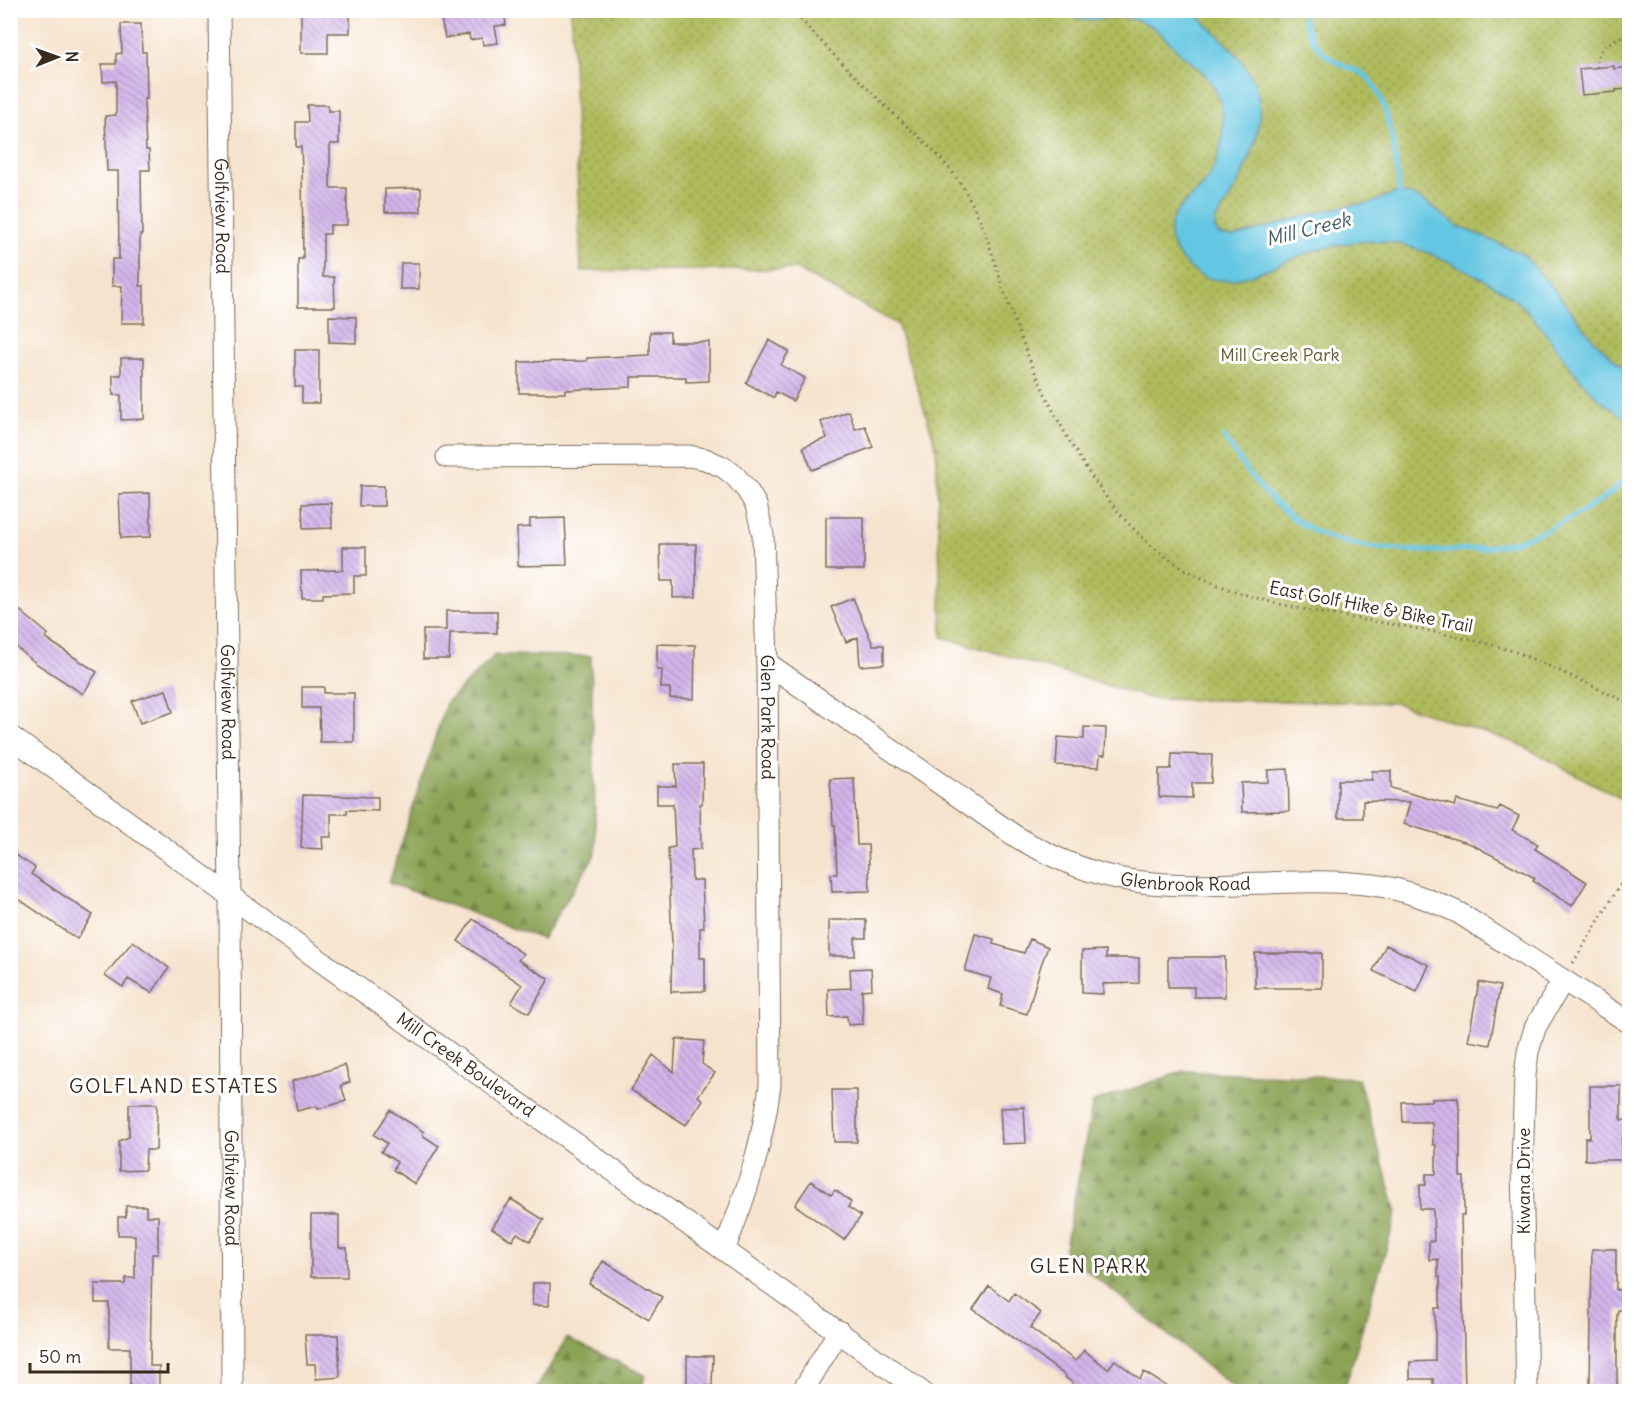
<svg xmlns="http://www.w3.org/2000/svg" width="1640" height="1402" viewBox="0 0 1640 1402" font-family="Delius,sans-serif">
	<defs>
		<pattern id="forest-firs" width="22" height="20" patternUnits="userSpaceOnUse" patternTransform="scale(1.5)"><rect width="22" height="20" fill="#8ba354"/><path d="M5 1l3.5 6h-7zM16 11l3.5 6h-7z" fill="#738545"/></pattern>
		<pattern id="park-dots" width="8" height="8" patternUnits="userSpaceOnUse" patternTransform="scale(1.5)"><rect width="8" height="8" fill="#afbb5d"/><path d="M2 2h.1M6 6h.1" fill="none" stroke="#90984c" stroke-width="1.8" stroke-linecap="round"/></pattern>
		<pattern id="building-back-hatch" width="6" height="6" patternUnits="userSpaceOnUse" patternTransform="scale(1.5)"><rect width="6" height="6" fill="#d3b6eb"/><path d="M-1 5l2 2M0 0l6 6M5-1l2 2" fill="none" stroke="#ac94be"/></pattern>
	</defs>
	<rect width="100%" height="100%" fill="#fff"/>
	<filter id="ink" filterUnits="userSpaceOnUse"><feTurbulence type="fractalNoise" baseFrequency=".0167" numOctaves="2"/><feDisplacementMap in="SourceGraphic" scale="12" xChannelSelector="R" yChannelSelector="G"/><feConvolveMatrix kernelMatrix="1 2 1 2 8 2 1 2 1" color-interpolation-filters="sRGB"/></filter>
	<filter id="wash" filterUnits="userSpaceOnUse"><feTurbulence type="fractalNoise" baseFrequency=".008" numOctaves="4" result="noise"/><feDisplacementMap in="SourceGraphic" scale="24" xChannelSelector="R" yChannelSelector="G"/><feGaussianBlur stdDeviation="1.35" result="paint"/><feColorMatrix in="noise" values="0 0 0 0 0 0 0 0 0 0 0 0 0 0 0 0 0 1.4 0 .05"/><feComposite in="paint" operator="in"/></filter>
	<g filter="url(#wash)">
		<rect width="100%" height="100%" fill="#f6e3cd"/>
		<!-- forest -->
		<path fill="url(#forest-firs)" stroke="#636639" stroke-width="1.5" d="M495 655 591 656 596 853 542 939 389 883 446 703Z
			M1184 1071 1358 1078 1397 1212 1344 1391H1238L1064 1252 1093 1102Z
			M567 1338 645 1375 641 1391H535Z"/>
		<!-- park -->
		<path fill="url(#park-dots)" stroke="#75723e" stroke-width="1.5" d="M571 11H1629V803L1521 745 1396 703 1153 699 942 637 936 446 897 324 796 269 581 271Z"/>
		<!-- water -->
		<path fill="#64c6e2" stroke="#507880" stroke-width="1.5" d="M1056 11H1193C1213 31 1241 53 1253 80 1274 125 1240 184 1215 221V230L1220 235 1233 237 1253 232 1294 219 1345 206 1371 203 1394 193 1408 194 1424 201 1458 226 1521 253 1549 283 1594 340 1621 366 1629 369V420C1582 394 1564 354 1531 315 1508 287 1431 250 1395 243 1369 238 1335 244 1310 252 1274 263 1225 299 1190 268 1178 257 1167 241 1171 224 1176 205 1198 195 1208 179 1226 148 1231 105 1206 76 1199 67 1188 60 1179 52 1170 43 1160 31 1149 25 1134 17 1120 16 1104 18 1098 19 1092 21 1086 20 1076 19 1066 15 1056 11Z"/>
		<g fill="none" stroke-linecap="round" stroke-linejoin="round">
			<!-- stream -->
			<path stroke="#64c6e2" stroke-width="5" d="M1302 10C1307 39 1319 54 1345 66 1351 69 1360 71 1366 76 1390 95 1397 168 1400 198
				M1224 437C1249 476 1275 512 1318 533 1366 555 1470 556 1520 540 1544 531 1568 521 1590 507 1604 499 1622 486 1630 471"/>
		</g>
		<g id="blocks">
			<!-- building -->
			<path fill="url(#building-back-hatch)" d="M489 10H504L506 25 495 26 498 43 483 45 482 38 470 40 469 34 445 38 441 19Z
				M301 12 350 13V33H328V53H301Z
				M121 24H141L142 52H146L147 99H144L146 150H149L150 170H141L142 235H140V286H144V323H121L122 286H112V259H119L118 171H107L105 116 116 115V81L103 82 102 64H116V54L122 53Z
				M1614 66V69L1629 67V89L1616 90V92L1582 95 1579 69Z
				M307 105H328V111H339V144H330V188H347V225H330V234H323V277H334L335 307H298V259H303L302 169 301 147H296V122H308Z
				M421 188V212H385V189Z
				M401 263H419V289H400Z
				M329 316 356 317V343L329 342Z
				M650 332H670V342H709V381L686 382V377H631V387L565 390V393H519V362L587 361V358L650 355Z
				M769 340 789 351 781 365 805 378 793 401 776 392 774 398 746 383Z
				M295 350H319V403H302V387H295Z
				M121 358H144V419L121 420V395H113V375H121Z
				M849 411 855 429 865 426 873 447 812 470 803 447 827 438 821 422Z
				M360 486H384V506H359Z
				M150 493 151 537 121 538 119 494Z
				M331 503 332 528 303 529 302 504Z
				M826 517H864V570H826Z
				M565 518 567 565 518 566 517 528 530 527V519Z
				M660 544H696V597L673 598V581H661Z
				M343 547H366V576H354V593L323 594V598H302L301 571 343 570Z
				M853 598 873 645H884V664L860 666 858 637 846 642 831 607Z
				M10 602 48 634 45 638 97 672 83 694 37 664 10 642Z
				M446 611H497V633H450L449 659H423V630H446Z
				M657 644 695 645 694 699 670 698V688H661L662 670H657Z
				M302 687H324V693H354V742H320L319 708H302Z
				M166 690 173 712 140 723 132 701Z
				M1084 727 1106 728 1105 755H1100L1099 767 1056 765 1058 737 1084 739Z
				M1172 754 1212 755 1211 783H1192V798L1159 797V769H1171Z
				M675 764H703L702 804H700L701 849 691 850 692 880H702L704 928H700V958H705V991L671 992 672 944 668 848 675 847 673 804H657V786H676Z
				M1288 769 1289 811 1242 812 1241 783 1268 782V770Z
				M1372 771H1391V788L1455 806 1457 800 1497 811 1500 806 1519 816 1512 830 1538 844 1535 849 1587 882 1572 906 1533 881 1535 878 1471 844 1404 824 1410 802 1363 801V818H1338V780H1372Z
				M854 778 857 845H868L870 891 832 892 831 874H837L835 825H833L830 779Z
				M303 795 378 797V811L347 810V814H331V837H322L323 849 301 848Z
				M10 851 35 868 31 874 93 915 77 939 10 893Z
				M473 919 523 954 518 960 549 979 529 1013 511 1003 522 985 458 941Z
				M829 920H866V938H855V956H829Z
				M975 934 994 939 993 944 1024 953 1030 939 1048 947 1041 965 1027 1014 1000 1006 1003 994 988 989 991 978 965 971Z
				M133 941 169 968 152 993 128 979 123 987 105 975Z
				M1386 945 1429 965 1417 992 1373 971Z
				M1106 950V958H1139V983L1103 984V994L1082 993V951Z
				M1255 953H1322V988H1255Z
				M1168 957H1225V997H1194V987H1168Z
				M871 968 872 989 862 990 863 1024 848 1025 847 1016 829 1017 828 989 851 988 850 969Z
				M1479 982 1500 986 1490 1045 1468 1041Z
				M676 1039 704 1041 702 1064 715 1073 698 1096 703 1100 686 1125 631 1090 653 1055 674 1072Z
				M345 1065 350 1082 341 1085 346 1101 318 1109 317 1106 297 1111 292 1081Z
				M1590 1086H1621V1120H1629V1139H1622V1160H1585V1138H1590Z
				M832 1090H857V1142H834Z
				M1458 1098 1459 1110H1460V1177H1464V1215H1461L1465 1392H1433V1379H1410V1362L1435 1361V1308H1440V1277H1438V1259L1429 1260V1241H1434L1433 1209H1420V1185H1426V1174H1436V1145H1433L1432 1122H1403L1402 1102 1432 1101V1099Z
				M129 1104H157L156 1150H146L145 1170 119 1171V1141L129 1137Z
				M1024 1107 1026 1143 1002 1144 1000 1108Z
				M390 1110 424 1132 422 1135 439 1146 415 1184 393 1170 397 1162 381 1152 387 1143 374 1135Z
				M811 1181 831 1195 835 1190 851 1202 848 1207 861 1216 844 1240 795 1205Z
				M511 1199 544 1220 530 1241 517 1233 512 1241 492 1228Z
				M126 1206H146V1216H158V1254H152L150 1366H159V1388H130V1348H109V1303H95V1284H125L126 1278H135V1235H118V1217H126Z
				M311 1215H339V1248H347V1277H311Z
				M1592 1249H1616V1290H1629V1310H1618L1617 1315V1386H1590Z
				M603 1261 662 1297 649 1319 589 1284Z
				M533 1283H550L549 1306 532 1305Z
				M989 1286 1009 1301 1014 1293 1041 1313 1030 1328 1076 1361 1084 1350 1108 1369 1115 1360 1140 1379 1144 1372 1176 1392H1084L1065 1377 1066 1376 973 1309Z
				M305 1335H338L340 1377 316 1379 315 1364H307Z
				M687 1356H713L712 1386H705V1392H687Z"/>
		</g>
	</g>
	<g filter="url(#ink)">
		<use href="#blocks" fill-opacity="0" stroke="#7c6b5b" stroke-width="1.5"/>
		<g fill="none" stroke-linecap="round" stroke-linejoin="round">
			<defs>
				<g id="minor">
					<path id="s1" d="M219 10 230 896 232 1392"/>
					<path id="s2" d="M447 457 689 456 705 459 723 467 734 475 747 490 756 505 763 535 767 663 770 1085C762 1146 747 1193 724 1250"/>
					<path id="s3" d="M767 663 1015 836C1053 858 1091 875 1134 881 1213 892 1295 875 1373 885 1404 889 1431 900 1459 913L1630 1023"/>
					<path id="s4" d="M10 736 230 896 922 1392"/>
					<path d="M802 1392 839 1331"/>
					<path d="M1527 1392 1522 1167 1525 1075 1528 1052 1535 1028 1563 980"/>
				</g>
			</defs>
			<!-- minor casing -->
			<use href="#minor" stroke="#7c6b5b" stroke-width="23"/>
			<!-- path -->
			<path stroke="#7c6b5b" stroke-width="3" stroke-dasharray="1.5 4.5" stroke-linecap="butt" d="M793 10C825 48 860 81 895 115 920 138 945 159 963 187 986 225 995 265 1009 306 1039 392 1096 513 1175 563 1254 612 1350 614 1439 633 1467 639 1497 644 1523 655 1559 670 1595 687 1630 704
				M1597 68C1595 47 1612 40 1630 33
				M1573 963 1630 869"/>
			<!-- minor -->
			<use href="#minor" stroke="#fff" stroke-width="21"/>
		</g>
	</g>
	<g text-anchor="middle" stroke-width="6" stroke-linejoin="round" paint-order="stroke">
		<!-- street labels -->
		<g font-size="18" fill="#3b2a1e" stroke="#fff">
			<text dy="6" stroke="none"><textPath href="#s1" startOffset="206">Golfview Road</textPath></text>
			<text transform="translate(1371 607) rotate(11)" y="6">East Golf Hike &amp; Bike Trail</text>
			<text dy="6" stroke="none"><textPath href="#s1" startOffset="692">Golfview Road</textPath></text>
			<text dy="6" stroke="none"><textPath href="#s2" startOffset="542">Glen Park Road</textPath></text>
			<text dy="6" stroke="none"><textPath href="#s3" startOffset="482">Glenbrook Road</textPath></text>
			<text dy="6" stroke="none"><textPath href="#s4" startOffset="562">Mill Creek Boulevard</textPath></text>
			<text transform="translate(1524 1181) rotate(-90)" y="6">Kiwana Drive</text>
			<text dy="6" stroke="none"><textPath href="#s1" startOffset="1178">Golfview Road</textPath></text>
		</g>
		<!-- park labels -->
		<g font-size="18" fill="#645d34" stroke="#fff">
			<text x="1280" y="361">Mill Creek Park</text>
		</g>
		<!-- water labels -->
		<g font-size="20" font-style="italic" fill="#496163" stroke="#fff">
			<text transform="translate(1308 229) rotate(-14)" y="7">Mill Creek</text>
		</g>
		<!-- neighbourhood labels -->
		<g font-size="20" letter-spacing="1.5" fill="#3b2a1e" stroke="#fff">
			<text x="174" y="1093">GOLFLAND ESTATES</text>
			<text x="1089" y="1273">GLEN PARK</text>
		</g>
	</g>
	<!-- margin -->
	<rect width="1640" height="1402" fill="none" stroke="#fff" stroke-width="36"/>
	<!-- north arrow -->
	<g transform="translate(57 57) rotate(89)" stroke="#ffffff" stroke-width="4.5" paint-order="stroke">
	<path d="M0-4.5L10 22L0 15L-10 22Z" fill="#3b2a1e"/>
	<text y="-9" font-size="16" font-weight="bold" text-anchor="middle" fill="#3b2a1e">N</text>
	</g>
	<!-- scale -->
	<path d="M30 1363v9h138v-9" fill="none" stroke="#3b2a1e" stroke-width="3"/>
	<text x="39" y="1363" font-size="18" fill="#3b2a1e" stroke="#ffffff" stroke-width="4.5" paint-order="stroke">50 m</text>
</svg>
